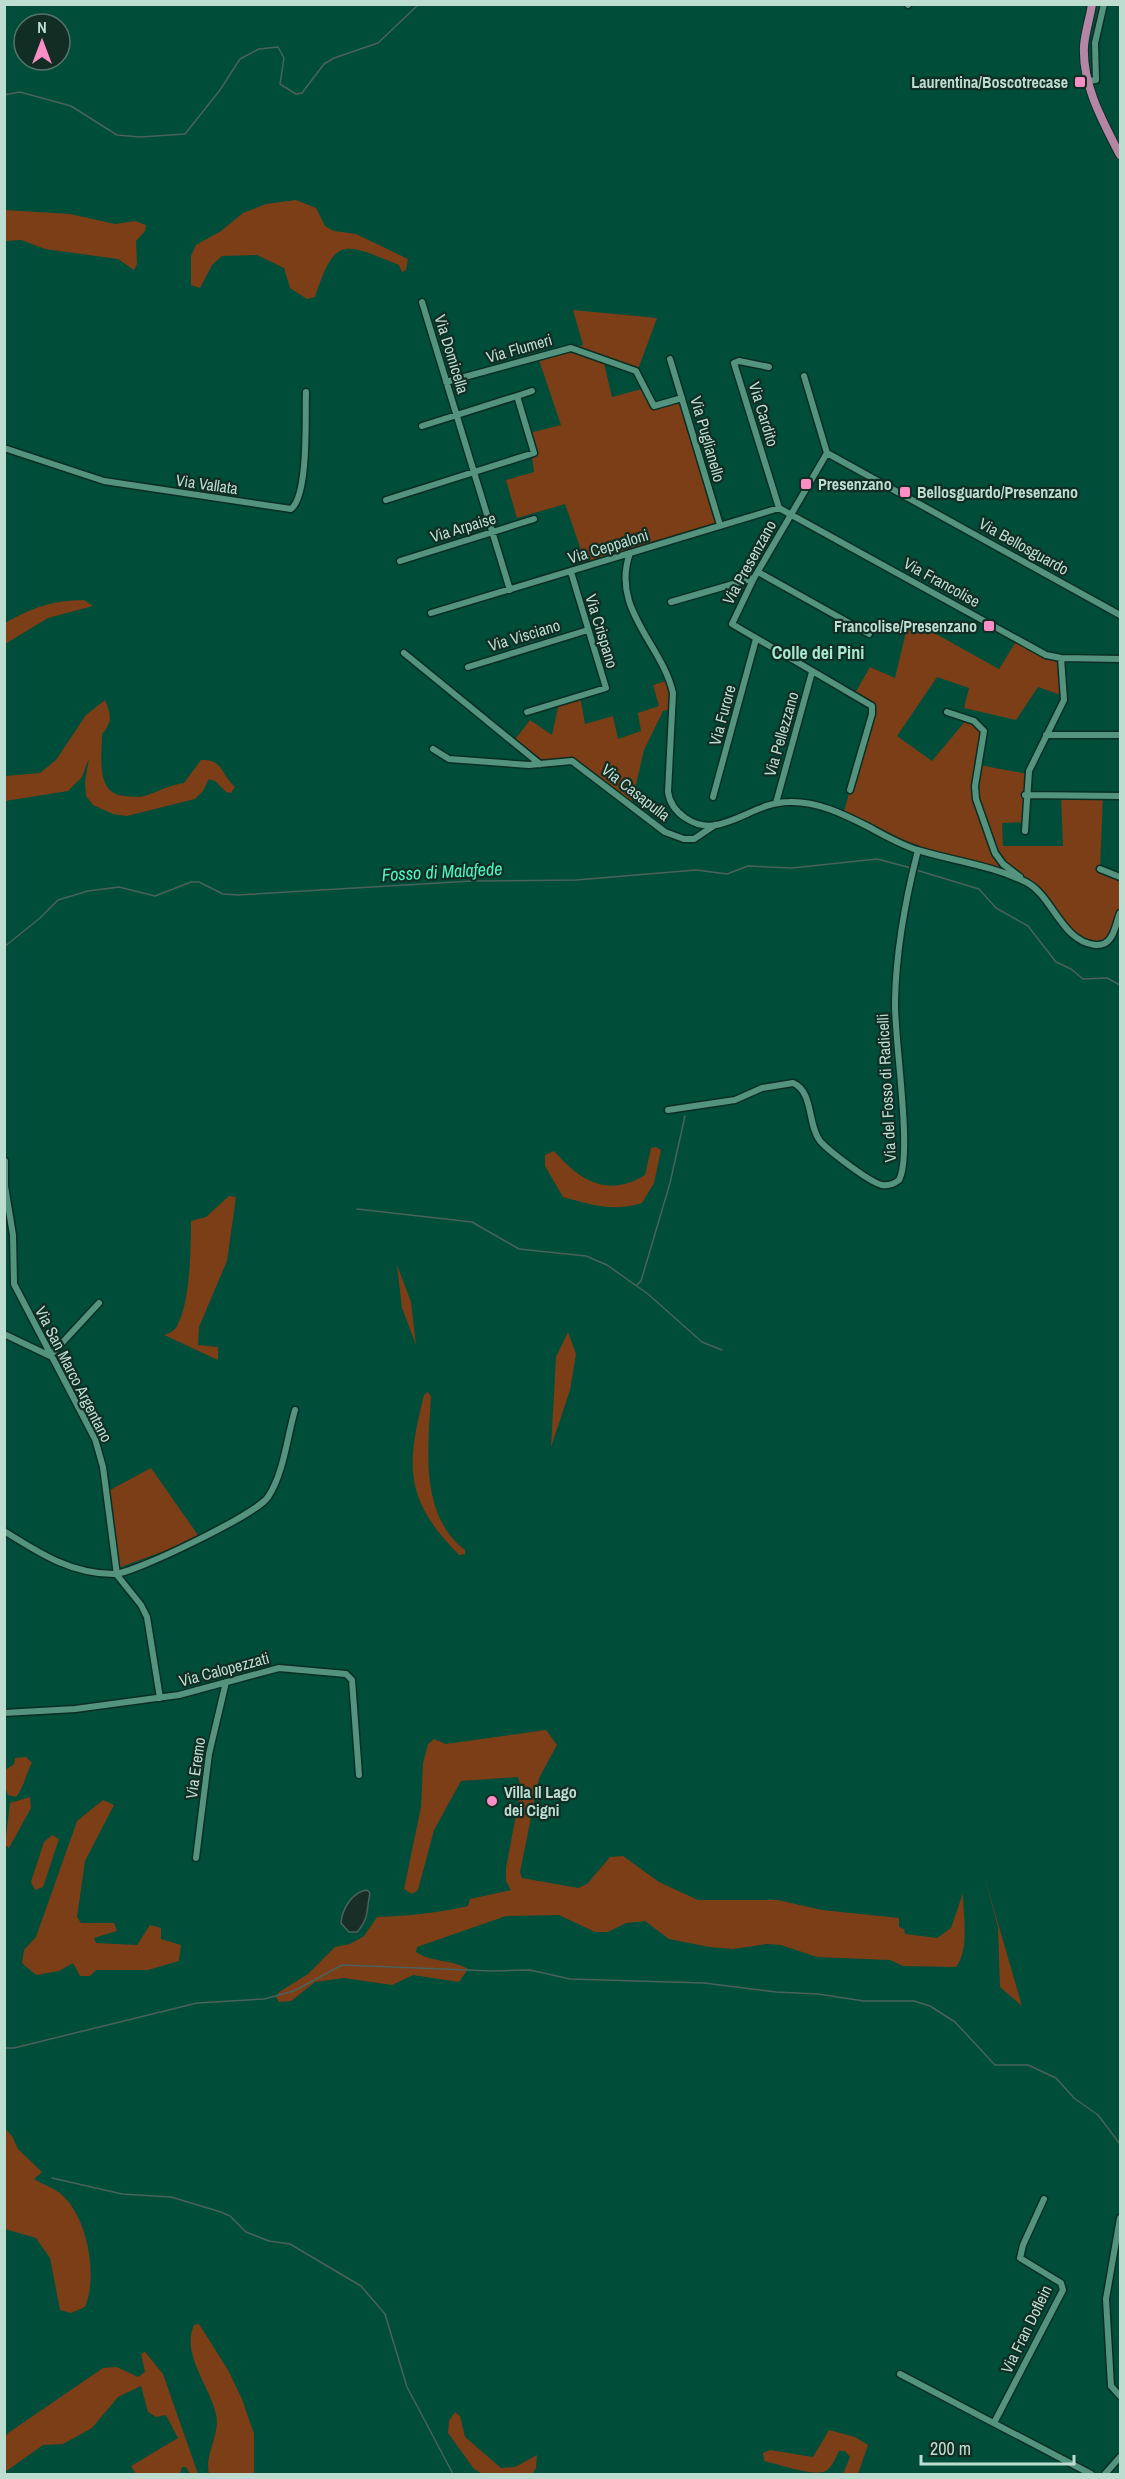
<svg xmlns="http://www.w3.org/2000/svg" width="1125" height="2479" viewBox="0 0 1125 2479" font-family="'Archivo Narrow',sans-serif">
	<rect width="100%" height="100%" fill="#004d3a"/>
	<!-- green -->
	<path fill="#7c3e16" d="M296 200 316 208 325 226 334 231 356 234 408 259 406 270 402 272 399 265C344 243 335 235 315 297L307 299 290 288 284 268 257 255 222 256 212 265 200 288 191 285V256L196 245 221 231 243 213 266 204Z
		M5 210 70 214 115 224 135 221 146 225 145 231 136 241 137 264 134 270 118 259 45 249 21 240 5 241Z
		M573 310 657 318 637 372 603 359 612 397 645 388 652 404 682 398 720 525 587 567 565 504 517 518 506 480 534 472 529 433 561 425 538 357 583 345Z
		M84 600 93 606 48 618 5 644V623C34 607 50 601 84 600Z
		M909 619 999 669 1017 640 1061 658 1064 696 1038 687 1016 720 964 708 969 688 937 677 897 736 932 761 968 718 982 729 979 765 1028 774 1025 822 1002 823 1003 846H1063L1061 796H1103L1100 869 1120 877C1120 904 1124 929 1099 945L1076 936 1028 883 918 850 843 815 873 707 854 695 870 667 895 678Z
		M669 680 674 708 663 711 644 750 631 806 572 761 540 764 513 742 530 720 552 735 559 703 580 696 585 724 613 716 618 739 641 731 638 713 659 706 653 685Z
		M105 700C111 714 113 722 102 734 102 755 95 795 125 796 131 796 138 798 144 796 158 792 169 785 184 783L201 760C224 759 220 774 235 787L231 793 226 792 215 781 209 779 203 791 195 799 127 816 113 814 93 805 86 796 85 782 89 758 82 777 68 791 5 801V776L40 773 56 760 86 715Z
		M656 1147 661 1150 654 1183 642 1203C613 1212 592 1205 563 1197L545 1166V1155L554 1151C580 1181 608 1198 645 1175L651 1148Z
		M229 1196 236 1197 227 1261 199 1327 198 1345 218 1347V1360L164 1335C170 1333 175 1331 178 1324 190 1301 191 1248 191 1221L206 1217Z
		M397 1265 411 1302 416 1345 402 1308Z
		M568 1332 576 1354 570 1390 551 1447 556 1357Z
		M428 1392 431 1397C428 1448 419 1515 465 1550V1554L459 1555C404 1499 406 1467 424 1395Z
		M151 1468 200 1538 118 1568 110 1490Z
		M546 1730 557 1745 539 1778 520 1872 522 1878 578 1888 587 1884 610 1857 623 1856 659 1882 698 1900H778L822 1910 899 1918V1927L904 1929 905 1934 937 1938 951 1928 963 1893C963 1915 970 1948 956 1967L903 1966 890 1960 817 1957 781 1945 767 1944 733 1949 709 1947 669 1939 645 1921 626 1923 608 1932H595L559 1915 506 1916 417 1947 416 1952C433 1963 452 1959 468 1969L459 1982 413 1975 392 1985 344 1978 315 1982 291 2001 279 2002 276 1997 279 1992 308 1974 335 1947 350 1944 364 1936 377 1917C408 1916 438 1913 468 1906L470 1899 511 1890 506 1881V1868L521 1788 518 1777 461 1781 434 1830 418 1890 412 1894 404 1889 421 1807 423 1763 428 1744 434 1739 446 1744Z
		M26 1757 32 1763C25 1775 25 1786 16 1797L8 1795 5 1787V1770L14 1764 15 1758Z
		M30 1797 31 1808 9 1848 5 1845 10 1803Z
		M103 1800 114 1805 85 1861 77 1917 81 1923H114L117 1931 94 1938 96 1943 137 1945 150 1925 161 1928V1939L181 1945 179 1961 148 1970H96L90 1976H80L73 1963 59 1971 36 1975 22 1963 24 1950 36 1937 77 1821Z
		M52 1835 59 1839 43 1887 35 1890 31 1882 44 1842Z
		M984 1875 1022 2006 1000 1987 998 1927Z
		M4 2128 12 2136 18 2149 42 2172 34 2179C42 2184 55 2188 62 2195 88 2218 98 2277 85 2307L71 2313 60 2310 50 2258 36 2238 5 2229Z
		M199 2324 228 2370 242 2399 254 2434V2474H209C204 2454 221 2434 216 2414 210 2386 181 2355 194 2325Z
		M145 2352 163 2374 198 2474H190L186 2467H182L180 2474H136L131 2466 178 2438 166 2415 156 2417 148 2412 141 2386 118 2397 92 2428 63 2444 43 2445 5 2472V2437L8 2433 103 2368 117 2367 138 2377 145 2372 141 2354Z
		M455 2412 460 2416 465 2437 501 2468 515 2467 537 2455 536 2468 532 2474H483L474 2469 448 2433 449 2421Z
		M829 2430 855 2437 868 2445 858 2474H843L850 2457 845 2451H839C836 2457 832 2467 826 2471 814 2477 778 2464 764 2461L763 2453 770 2450 813 2457Z"/>
	<!-- water -->
	<path fill="#192e27" stroke="#4a625a" stroke-width="1.5" d="M367 1890 370 1893C366 1910 370 1917 357 1932H349L341 1923C342 1909 352 1892 367 1890Z"/>
	<g fill="none" stroke-linecap="round" stroke-linejoin="round">
		<!-- stream -->
		<path stroke="#4a625a" stroke-width="1.5" d="M4 95 20 92 71 106 117 135 140 137 185 134 220 90 240 59 259 49 278 47 284 58 280 84 296 94 302 93 324 64 334 58 378 43 419 4
			M916 870 979 889 996 908 1028 926 1056 962 1071 969 1083 979 1107 978 1120 985
			M4 947 40 918 58 900 88 891 119 887 155 896 191 882H199L223 894 238 895 472 881 576 880 696 870 727 874 748 866 792 868 877 859 911 868
			M357 1209 472 1222 519 1249 586 1256 607 1265 648 1294 702 1342 722 1350
			M637 1285 641 1281 670 1183 685 1116
			M4 2048H14L197 2003 264 1999 294 1991 342 1965 492 1971 530 1970 570 1979 704 1983 776 1992 818 1994 864 2001H914L930 2006 955 2022 995 2065H1028L1056 2078 1074 2098 1098 2115 1120 2144
			M52 2178 122 2194 171 2197 221 2212 230 2216 246 2232 269 2241 290 2244 361 2286 385 2314 407 2387 453 2474"/>
		<defs>
			<path id="minor" d="M908 5 909 4
				M1087 81 1096 80 1095 43 1104 4
				M422 302 510 590
				M670 359 720 525
				M769 367 739 361 734 363 779 508
				M804 376 827 453 1120 615
				M446 382 571 348 636 371 654 406 682 398
				M517 396 532 391
				M4 448 104 481 291 509C309 495 305 415 306 392
				M827 453 754 578 732 624 872 706V714L850 790
				M386 500 534 453 517 396 422 426
				M630 553C610 609 662 644 673 693L668 792C671 813 695 829 716 825 742 820 762 802 789 802 817 801 843 814 867 826 884 835 902 846 921 851 955 861 993 866 1026 882 1053 896 1061 941 1095 945 1114 947 1115 925 1120 913
				M400 561 534 519
				M758 572 869 634
				M671 602 754 578
				M431 613 779 508 1046 655 1061 658 1120 659
				M404 653 540 764
				M468 667 588 630
				M527 712 606 688 571 572
				M947 712 974 721 984 731 975 786 976 799 995 853 1003 864 1020 877
				M1046 735H1120
				M433 749 449 759 529 765 572 761 665 832 684 839H694L715 825
				M1025 795 1120 796
				M713 797 756 639
				M776 803 812 672
				M1025 831 1029 771 1064 700 1061 658
				M1100 869 1120 877
				M668 1110 735 1100 762 1088 793 1083C814 1092 807 1124 820 1141 829 1151 869 1182 882 1185 889 1186 894 1184 899 1180 913 1154 894 1039 895 1001 896 949 905 901 918 850
				M5 1161V1186L13 1235 14 1284 95 1439 103 1467 117 1575 141 1605 147 1617 160 1698
				M4 1334 50 1356 99 1303
				M4 1531C39 1553 71 1574 114 1574 133 1574 257 1514 268 1497 284 1473 287 1437 295 1410
				M4 1713 75 1709 179 1695 279 1668 346 1674 352 1680 359 1775
				M196 1858 209 1754 226 1682
				M1120 2218 1106 2299 1111 2386 1120 2396
				M900 2374 1091 2474
				M994 2423 1063 2290 1061 2283 1020 2258 1023 2245 1044 2199
				M1105 2474 1120 2457"/>
			<path id="major" d="M1092 4C1090 18 1085 32 1084 46 1082 85 1103 122 1120 155"/>
		</defs>
		<!-- minor casing -->
		<use href="#minor" stroke="#0b2e24" stroke-width="9"/>
		<!-- major casing -->
		<use href="#major" stroke="#0b2e24" stroke-width="10"/>
		<!-- minor -->
		<use href="#minor" stroke="#54947e" stroke-width="6"/>
		<!-- major -->
		<use href="#major" stroke="#b586a3" stroke-width="8"/>
	</g>
	<!-- markers -->
	<g fill="#fb8fc5" stroke="#122d24" stroke-width="2">
		<rect x="1074" y="76" width="12" height="12" rx="3"/>
		<rect x="800" y="478" width="12" height="12" rx="3"/>
		<rect x="899" y="486" width="12" height="12" rx="3"/>
		<rect x="983" y="620" width="12" height="12" rx="3"/>
		<circle cx="492" cy="1801" r="6"/>
	</g>
	<g text-anchor="middle" stroke-width="4.5" stroke-linejoin="round" paint-order="stroke">
		<!-- poi labels -->
		<g font-size="16" font-weight="bold" fill="#beddd1" stroke="#122d24" text-anchor="start">
			<text x="1068" y="88" text-anchor="end">Laurentina/Boscotrecase</text>
			<text x="818" y="490">Presenzano</text>
			<text x="917" y="498">Bellosguardo/Presenzano</text>
			<text x="977" y="632" text-anchor="end">Francolise/Presenzano</text>
			<text x="504" y="1798">Villa Il Lago<tspan x="504" dy="18">dei Cigni</tspan></text>
		</g>
		<!-- street labels -->
		<g font-size="16" fill="#beddd1" stroke="#122d24">
			<text transform="translate(519 348) rotate(-16)" y="6">Via Flumeri</text>
			<text transform="translate(452 354) rotate(73)" y="6">Via Domicella</text>
			<text transform="translate(764 414) rotate(73)" y="6">Via Cardito</text>
			<text transform="translate(708 439) rotate(74)" y="6">Via Puglianello</text>
			<text transform="translate(207 484) rotate(8)" y="6">Via Vallata</text>
			<text transform="translate(463 527) rotate(-17)" y="6">Via Arpaise</text>
			<text transform="translate(608 546) rotate(-17)" y="6">Via Ceppaloni</text>
			<text transform="translate(1024 546) rotate(29)" y="6">Via Bellosguardo</text>
			<text transform="translate(749 562) rotate(-61)" y="6">Via Presenzano</text>
			<text transform="translate(942 582) rotate(29)" y="6">Via Francolise</text>
			<text transform="translate(602 631) rotate(73)" y="6">Via Crispano</text>
			<text transform="translate(524 635) rotate(-17)" y="6">Via Visciano</text>
			<text transform="translate(722 715) rotate(-75)" y="6">Via Furore</text>
			<text transform="translate(781 734) rotate(-74)" y="6">Via Pellezzano</text>
			<text transform="translate(636 792) rotate(38)" y="6">Via Casapulla</text>
			<text transform="translate(886 1088) rotate(-93)" y="6">Via del Fosso di Radicelli</text>
			<text transform="translate(74 1374) rotate(63)" y="6">Via San Marco Argentano</text>
			<text transform="translate(224 1669) rotate(-15)" y="6">Via Calopezzati</text>
			<text transform="translate(195 1768) rotate(-82)" y="6">Via Eremo</text>
			<text transform="translate(1026 2329) rotate(-64)" y="6">Via Fran Doflein</text>
		</g>
		<!-- neighbourhood labels -->
		<g font-size="18" font-weight="bold" fill="#a7e8d0" stroke="#122d24">
			<text x="818" y="659">Colle dei Pini</text>
		</g>
		<!-- water labels -->
		<g font-size="18" font-style="italic" fill="#51f2c3" stroke="#122d24">
			<text transform="translate(442 872) rotate(-3)" y="6">Fosso di Malafede</text>
		</g>
	</g>
	<!-- border -->
	<rect width="1125" height="2479" fill="none" stroke="#beddd1" stroke-width="12"/>
	<!-- north arrow -->
	<g transform="translate(42 42)"><circle r="28" fill="#122d24" stroke="#577369" stroke-width="1.5"/>
	<path d="M0-4.5L10 22L0 15L-10 22Z" fill="#fb8fc5"/>
	<text y="-9" font-size="16" font-weight="bold" text-anchor="middle" fill="#beddd1">N</text>
	</g>
	<!-- scale -->
	<path d="M921 2455v9h153v-9" fill="none" stroke="#beddd1" stroke-width="3"/>
	<text x="930" y="2455" font-size="18" fill="#beddd1" stroke="#122d24" stroke-width="4.5" paint-order="stroke">200 m</text>
</svg>
